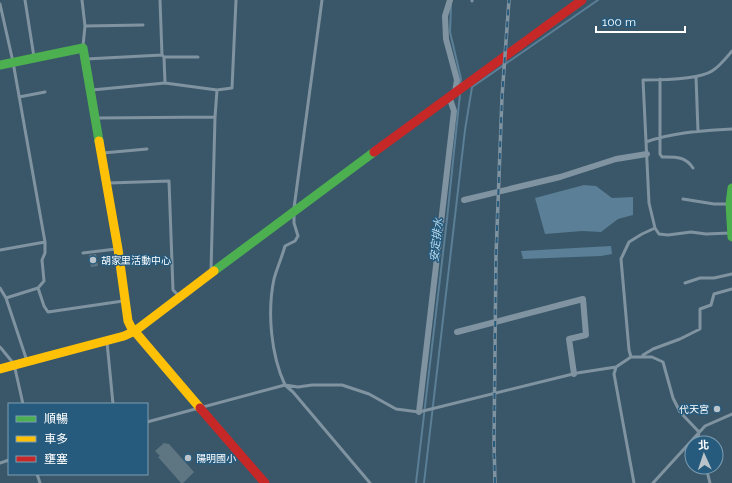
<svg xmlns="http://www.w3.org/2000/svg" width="732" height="483" viewBox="0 0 732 483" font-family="Raleway,'Noto Sans TC',sans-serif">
	<rect width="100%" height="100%" fill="#3a5769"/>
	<!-- water -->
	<path fill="#5a7f96" d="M584 185 596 186 612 198 633 197V215L618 219 601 232 582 231 545 234 535 198Z
		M611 246 612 254 601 256 523 259 521 251Z"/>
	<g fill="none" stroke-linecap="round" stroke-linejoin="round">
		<!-- stream -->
		<path stroke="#5a7f96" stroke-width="2" d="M451 5 450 32 461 79 460 85
			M416 483 447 219 460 94
			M424 483 465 130 472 87 598 0"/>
	</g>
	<!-- building -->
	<path fill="#5e7582" d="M96 254 98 266 91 267 89 255Z
		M164 443 169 444 194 472 183 483H181L158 457 160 456 155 451Z"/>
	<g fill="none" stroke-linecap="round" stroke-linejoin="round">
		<!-- lane -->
		<path stroke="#8093a0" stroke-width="3" d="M25 0 34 57
			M82 0 85 26 83 46
			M160 0 162 55 164 57 165 83
			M472 1V0
			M0 4 13 62 45 242V253L42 260 44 281 38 288 6 298
			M85 26 143 25
			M164 57H198
			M86 59 162 55
			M696 77 698 131
			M660 79V154L662 157C675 157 685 156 693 168
			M92 90 165 83 217 90
			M19 97 45 92
			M97 118 215 117
			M646 142C674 132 703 131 732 129
			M103 153 147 149
			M109 183 169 181 173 290 179 296
			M683 199 714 204H729
			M294 208 322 0
			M294 214V223L298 236 295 241 285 246C282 257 277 268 274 279 267 312 271 355 285 385L298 387 312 385H342L369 394 396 409 419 412 577 373 616 367
			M730 233 706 234 691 232 668 235 659 234 655 228 649 203 643 80C660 80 698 80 712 71 720 66 726 58 732 51
			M0 250 45 242
			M83 253 116 249
			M211 271 215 117 217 90 232 88 236 0
			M685 283 700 278H714L732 274
			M0 288 6 298 27 361
			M38 288 44 306 48 312 123 301
			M107 342 113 404
			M0 347 14 364 23 404
			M643 355 653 349 680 339 700 329V309L711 305 714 294 732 289
			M631 357H652L663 362 673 398 680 412 699 432 698 439 700 443
			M147 422 285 385 293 392 370 483
			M0 463 9 460
			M706 467 710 483
			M37 474 40 483
			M634 483 614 374 616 367 631 357 629 350 621 259 629 242 642 234 655 228
			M653 483 705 426 732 414"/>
		<!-- street -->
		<path stroke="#8093a0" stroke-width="6" d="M450 0 445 16 446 39 457 80 455 92
			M464 200 560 177 616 159 647 154
			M457 332 583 299 586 335 569 339 574 374
			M419 412 454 111 449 96"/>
		<!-- fast -->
		<path stroke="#4caf50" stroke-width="9" d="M0 65 83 48 99 141
			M732 188 730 204 732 237
			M214 271 374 152"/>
		<!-- slow -->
		<path stroke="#ffc107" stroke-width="9" d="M99 141 118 249 128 321 131 327 200 408
			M0 369 124 336 135 331 214 271"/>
		<!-- jam -->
		<path stroke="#c62828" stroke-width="9" d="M374 152 582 0
			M200 408 265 483"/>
		<defs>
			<path id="rail" d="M495 483 494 443 496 256 502 97 509 0"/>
		</defs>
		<!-- rail casing -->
		<use href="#rail" stroke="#8093a0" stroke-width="3.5"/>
		<!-- rail -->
		<use href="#rail" stroke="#265b7d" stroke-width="2" stroke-dasharray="6" stroke-linecap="butt"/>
	</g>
	<!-- markers -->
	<g fill="#bac4ca" stroke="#265b7d" stroke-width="1.5">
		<circle cx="93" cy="260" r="4"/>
		<circle cx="717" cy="409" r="4"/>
		<circle cx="188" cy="458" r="4"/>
	</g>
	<g text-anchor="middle" stroke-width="3" stroke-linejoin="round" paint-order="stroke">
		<!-- poi labels -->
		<g font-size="10" fill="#fff" stroke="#265b7d" text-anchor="start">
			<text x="101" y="264">胡家里活動中心</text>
			<text x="709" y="413" text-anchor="end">代天宮</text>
			<text x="196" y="462">陽明國小</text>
		</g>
		<!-- water labels -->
		<g font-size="11" font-style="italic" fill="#b7d9ed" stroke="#265b7d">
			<text transform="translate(436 240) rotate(-84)" y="4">安定排水</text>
		</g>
	</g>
	<!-- legend -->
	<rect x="8" y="403" width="140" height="72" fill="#265b7d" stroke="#7d9db1"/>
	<rect x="16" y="416" width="20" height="6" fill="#4caf50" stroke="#7d9db1"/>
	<text x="44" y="423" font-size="12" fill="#ffffff">順暢</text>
	<rect x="16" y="436" width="20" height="6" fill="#ffc107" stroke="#7d9db1"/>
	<text x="44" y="443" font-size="12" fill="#ffffff">車多</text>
	<rect x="16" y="456" width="20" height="6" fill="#c62828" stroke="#7d9db1"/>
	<text x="44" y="463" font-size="12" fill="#ffffff">壅塞</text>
	<!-- north arrow -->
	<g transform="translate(704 455) rotate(357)"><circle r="19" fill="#265b7d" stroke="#7d9db1"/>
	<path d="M0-3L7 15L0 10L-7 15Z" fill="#bac4ca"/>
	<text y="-6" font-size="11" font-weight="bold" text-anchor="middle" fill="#ffffff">北</text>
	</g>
	<!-- scale -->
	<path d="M596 26v6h89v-6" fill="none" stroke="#ffffff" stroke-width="2"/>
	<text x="602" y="26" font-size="12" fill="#ffffff" stroke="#265b7d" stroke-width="3" paint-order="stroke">100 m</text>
</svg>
